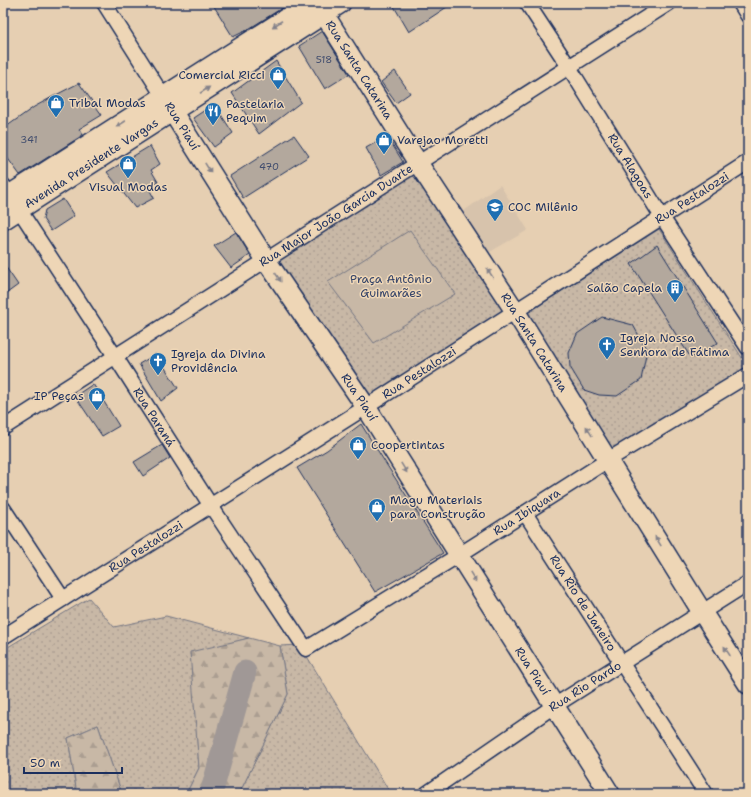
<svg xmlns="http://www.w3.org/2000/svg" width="751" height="797" viewBox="0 0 751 797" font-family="'Shantell Sans',sans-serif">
	<defs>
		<pattern id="grass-dots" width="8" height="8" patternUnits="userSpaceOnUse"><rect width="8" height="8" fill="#c8b8a6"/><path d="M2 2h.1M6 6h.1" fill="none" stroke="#ab9e91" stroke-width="1.8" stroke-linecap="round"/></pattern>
		<pattern id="forest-firs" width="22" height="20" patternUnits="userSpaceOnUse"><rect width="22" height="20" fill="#c8b8a6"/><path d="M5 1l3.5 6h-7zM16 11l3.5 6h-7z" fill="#ab9e91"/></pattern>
	</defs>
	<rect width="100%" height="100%" fill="#e6cfb2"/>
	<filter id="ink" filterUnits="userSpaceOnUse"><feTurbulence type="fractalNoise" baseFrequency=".025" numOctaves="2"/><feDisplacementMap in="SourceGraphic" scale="8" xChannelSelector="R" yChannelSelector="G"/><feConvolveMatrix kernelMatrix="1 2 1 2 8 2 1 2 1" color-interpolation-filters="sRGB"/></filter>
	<g filter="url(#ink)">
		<!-- built -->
		<path fill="#d7c3ac" d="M500 185 528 230 488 253 461 213Z"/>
		<!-- grass -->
		<path fill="url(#grass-dots)" stroke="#727482" d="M418 163 515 311 366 407 266 260Z
			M659 229 748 367 610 452 526 314Z
			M89 598 114 627 166 616 249 638 191 653 199 768 186 794H122L98 725 68 738 77 794H3V650Z
			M300 645 391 794H239L288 694 280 646Z"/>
		<!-- forest -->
		<path fill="url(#forest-firs)" stroke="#727482" d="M249 638 280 646 288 694 239 794H186L199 768 190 652Z
			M98 725 122 794H77L68 738Z"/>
		<!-- garden -->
		<path fill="#c8b8a6" stroke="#727482" d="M410 230 455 294 374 343 328 282Z"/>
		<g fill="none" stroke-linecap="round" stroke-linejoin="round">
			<!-- river -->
			<path stroke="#a09896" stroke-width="23" d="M211 794 245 672"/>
		</g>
		<!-- building -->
		<path fill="#b3a89d" stroke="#1b2f5e" d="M212 3H290L247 30 233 37Z
			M392 3H453L409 32Z
			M322 31 349 74 325 89 299 46Z
			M276 61 301 102 259 134 232 93Z
			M395 71 410 93 396 103 381 82Z
			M79 83 102 115 79 129 83 135 20 175 3 152V129L34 107 56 95Z
			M214 104 233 133 214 147 193 118Z
			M294 135 309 156 243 198 230 176Z
			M387 136 403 162 381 175 366 148Z
			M150 146 160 164 151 170 158 182 148 187 154 198 135 208 107 172Z
			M63 199 74 216 51 231 43 219 45 210Z
			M236 232 250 255 231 268 214 246Z
			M657 245 718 343 691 358 631 264Z
			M3 263 18 285 3 296Z
			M602 317 633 325 647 350 641 380 617 396 599 395 584 390 570 367 569 353 577 334Z
			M156 354 178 388 161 401 139 364Z
			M93 384 119 426 102 436 75 396Z
			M361 424 390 470 443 553 375 592 297 468 327 450Z
			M162 445 170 458 143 476 134 462Z"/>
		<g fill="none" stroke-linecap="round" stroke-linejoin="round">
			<defs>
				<g id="street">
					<path d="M104 3 168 104"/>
					<path id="s1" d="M527 3 569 67 662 217 748 348"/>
					<path d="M740 3 748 16"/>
					<path id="s2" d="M3 185 115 356 211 506 306 649 459 555 608 460 748 375"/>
					<path id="s3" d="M3 428 669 3"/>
					<path d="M3 508 63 599"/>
					<path id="s4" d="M525 513 706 794"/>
					<path id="s5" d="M3 637 366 407 748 162"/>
					<path id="s6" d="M426 794 554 706 748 583"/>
				</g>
				<g id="secondary">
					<path id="s7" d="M324 14 418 163 515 311 702 612 748 684"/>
					<path id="s8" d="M172 111 266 260 366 407 610 794"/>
					<path d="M3 199 310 3"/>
					<path id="s9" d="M3 220 341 3"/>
				</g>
			</defs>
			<!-- street casing -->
			<use href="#street" stroke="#1b2f5e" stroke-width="17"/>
			<!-- secondary casing -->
			<use href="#secondary" stroke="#1b2f5e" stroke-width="22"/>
			<!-- street -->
			<use href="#street" stroke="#eed6b6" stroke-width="14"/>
			<!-- secondary -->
			<use href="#secondary" stroke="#eed6b6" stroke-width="19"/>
		</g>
		<!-- one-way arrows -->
		<defs><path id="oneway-solid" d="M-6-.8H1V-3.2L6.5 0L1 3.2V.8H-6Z"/></defs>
		<g fill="#84828a">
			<use href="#oneway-solid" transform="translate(277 24) rotate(147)"/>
			<use href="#oneway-solid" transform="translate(205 90) rotate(-33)"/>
			<use href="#oneway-solid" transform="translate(121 124) rotate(147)"/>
			<use href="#oneway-solid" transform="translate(208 168) rotate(58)"/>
			<use href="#oneway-solid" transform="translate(490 273) rotate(-123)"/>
			<use href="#oneway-solid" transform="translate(278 277) rotate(56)"/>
			<use href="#oneway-solid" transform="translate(589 431) rotate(-122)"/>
			<use href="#oneway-solid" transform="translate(404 468) rotate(58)"/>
			<use href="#oneway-solid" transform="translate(658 541) rotate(-122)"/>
			<use href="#oneway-solid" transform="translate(473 577) rotate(58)"/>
			<use href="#oneway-solid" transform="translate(727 651) rotate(-123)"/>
		</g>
	</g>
	<!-- icons -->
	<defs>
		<symbol id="shop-pin" viewBox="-11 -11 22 30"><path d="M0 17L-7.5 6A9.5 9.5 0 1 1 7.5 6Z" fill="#1f6fb2" stroke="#eed6b6"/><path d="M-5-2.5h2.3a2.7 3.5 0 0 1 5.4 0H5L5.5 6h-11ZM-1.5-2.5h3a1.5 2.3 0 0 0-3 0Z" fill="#fff"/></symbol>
		<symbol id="restaurant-pin" viewBox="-11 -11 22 30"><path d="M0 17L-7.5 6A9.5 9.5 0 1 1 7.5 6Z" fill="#1f6fb2" stroke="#eed6b6"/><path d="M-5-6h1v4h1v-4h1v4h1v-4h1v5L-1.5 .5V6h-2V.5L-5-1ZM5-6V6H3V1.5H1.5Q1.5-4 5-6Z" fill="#fff"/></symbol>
		<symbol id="school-pin" viewBox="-11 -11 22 30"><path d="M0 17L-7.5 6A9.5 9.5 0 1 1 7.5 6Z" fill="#1f6fb2" stroke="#eed6b6"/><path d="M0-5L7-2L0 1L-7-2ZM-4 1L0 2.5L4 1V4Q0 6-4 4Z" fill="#fff"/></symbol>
		<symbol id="building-pin" viewBox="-11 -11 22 30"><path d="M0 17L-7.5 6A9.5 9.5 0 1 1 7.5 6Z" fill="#1f6fb2" stroke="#eed6b6"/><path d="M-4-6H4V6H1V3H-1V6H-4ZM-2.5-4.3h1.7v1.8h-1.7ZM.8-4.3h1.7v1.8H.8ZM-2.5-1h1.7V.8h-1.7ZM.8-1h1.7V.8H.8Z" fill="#fff"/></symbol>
		<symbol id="church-pin" viewBox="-11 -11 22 30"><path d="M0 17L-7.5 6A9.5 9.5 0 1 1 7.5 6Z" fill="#1f6fb2" stroke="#eed6b6"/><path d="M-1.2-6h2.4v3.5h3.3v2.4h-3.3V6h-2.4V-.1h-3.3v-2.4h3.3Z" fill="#fff"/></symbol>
	</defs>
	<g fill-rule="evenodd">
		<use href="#shop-pin" x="268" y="65" width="20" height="27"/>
		<use href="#shop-pin" x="46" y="93" width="20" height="27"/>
		<use href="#restaurant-pin" x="203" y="101" width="20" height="27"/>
		<use href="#shop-pin" x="374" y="130" width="20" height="27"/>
		<use href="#shop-pin" x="118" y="154" width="20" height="27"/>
		<use href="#school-pin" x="485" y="197" width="20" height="27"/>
		<use href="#building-pin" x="665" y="278" width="20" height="27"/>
		<use href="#church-pin" x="597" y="335" width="20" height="27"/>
		<use href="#church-pin" x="148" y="351" width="20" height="27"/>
		<use href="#shop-pin" x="87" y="386" width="20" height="27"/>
		<use href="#shop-pin" x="348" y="435" width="20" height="27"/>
		<use href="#shop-pin" x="367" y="497" width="20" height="27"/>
	</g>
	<g text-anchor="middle" stroke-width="3" stroke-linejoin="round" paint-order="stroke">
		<!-- number labels -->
		<g font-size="10" fill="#414d6e">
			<text x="324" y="63">518</text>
			<text x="29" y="143">341</text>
			<text x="269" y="170">470</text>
		</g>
		<!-- street labels -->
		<g font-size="12" fill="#1b2f5e" stroke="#eed6b6">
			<text dy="4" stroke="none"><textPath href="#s7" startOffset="66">Rua Santa Catarina</textPath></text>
			<text transform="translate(182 126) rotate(58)" y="4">Rua Piauí</text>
			<text dy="4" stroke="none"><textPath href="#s9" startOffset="105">Avenida Presidente Vargas</textPath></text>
			<text dy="4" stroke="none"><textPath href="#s1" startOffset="193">Rua Alagoas</textPath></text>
			<text dy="4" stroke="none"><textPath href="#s5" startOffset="817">Rua Pestalozzi</textPath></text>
			<text dy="4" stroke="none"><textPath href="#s3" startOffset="395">Rua Major João Garcia Duarte</textPath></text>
			<text dy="4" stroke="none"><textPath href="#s7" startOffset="390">Rua Santa Catarina</textPath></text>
			<text dy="4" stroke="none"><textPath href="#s5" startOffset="493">Rua Pestalozzi</textPath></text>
			<text dy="4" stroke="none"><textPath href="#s8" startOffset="342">Rua Piauí</textPath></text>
			<text dy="4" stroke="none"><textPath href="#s2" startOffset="277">Rua Paraná</textPath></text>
			<text dy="4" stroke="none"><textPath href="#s2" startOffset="814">Rua Ibiquara</textPath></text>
			<text dy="4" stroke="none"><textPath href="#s5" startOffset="169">Rua Pestalozzi</textPath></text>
			<text dy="4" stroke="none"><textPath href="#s4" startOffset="107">Rua Rio de Janeiro</textPath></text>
			<text dy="4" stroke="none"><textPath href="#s8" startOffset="666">Rua Piauí</textPath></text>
			<text dy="4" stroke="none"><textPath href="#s6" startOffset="192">Rua Rio Pardo</textPath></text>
		</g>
		<!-- poi labels -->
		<g font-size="12" fill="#1b2f5e" stroke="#eed6b6" text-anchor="start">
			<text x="265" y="79" text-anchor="end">Comercial Ricci</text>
			<text x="69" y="107">Tribal Modas</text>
			<text x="226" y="108">Pastelaria<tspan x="226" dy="14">Pequim</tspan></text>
			<text x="397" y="144">Varejao Moretti</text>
			<text x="128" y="191" text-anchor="middle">Visual Modas</text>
			<text x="508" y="211">COC Milênio</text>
			<text x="662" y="292" text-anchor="end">Salão Capela</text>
			<text x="620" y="342">Igreja Nossa<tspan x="620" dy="14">Senhora de Fátima</tspan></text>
			<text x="171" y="358">Igreja da Divina<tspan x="171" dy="14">Providência</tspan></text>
			<text x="84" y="400" text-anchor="end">IP Peças</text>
			<text x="371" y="449">Coopertintas</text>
			<text x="390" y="504">Magu Materiais<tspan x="390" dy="14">para Construção</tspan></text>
		</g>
		<!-- park labels -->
		<g font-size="12" fill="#354469" stroke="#eed6b6">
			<text x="391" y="283">Praça Antônio<tspan x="391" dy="14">Guimarães</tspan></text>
		</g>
	</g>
	<!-- margin -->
	<rect width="751" height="797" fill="none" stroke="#eed6b6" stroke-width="16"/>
	<rect x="8" y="8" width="735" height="781" fill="none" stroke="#1b2f5e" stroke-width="1.5" filter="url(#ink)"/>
	<!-- scale -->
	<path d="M24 767v6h98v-6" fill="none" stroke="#1b2f5e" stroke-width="2"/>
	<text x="30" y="767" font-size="12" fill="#1b2f5e" stroke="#eed6b6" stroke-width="3" paint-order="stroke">50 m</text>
</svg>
